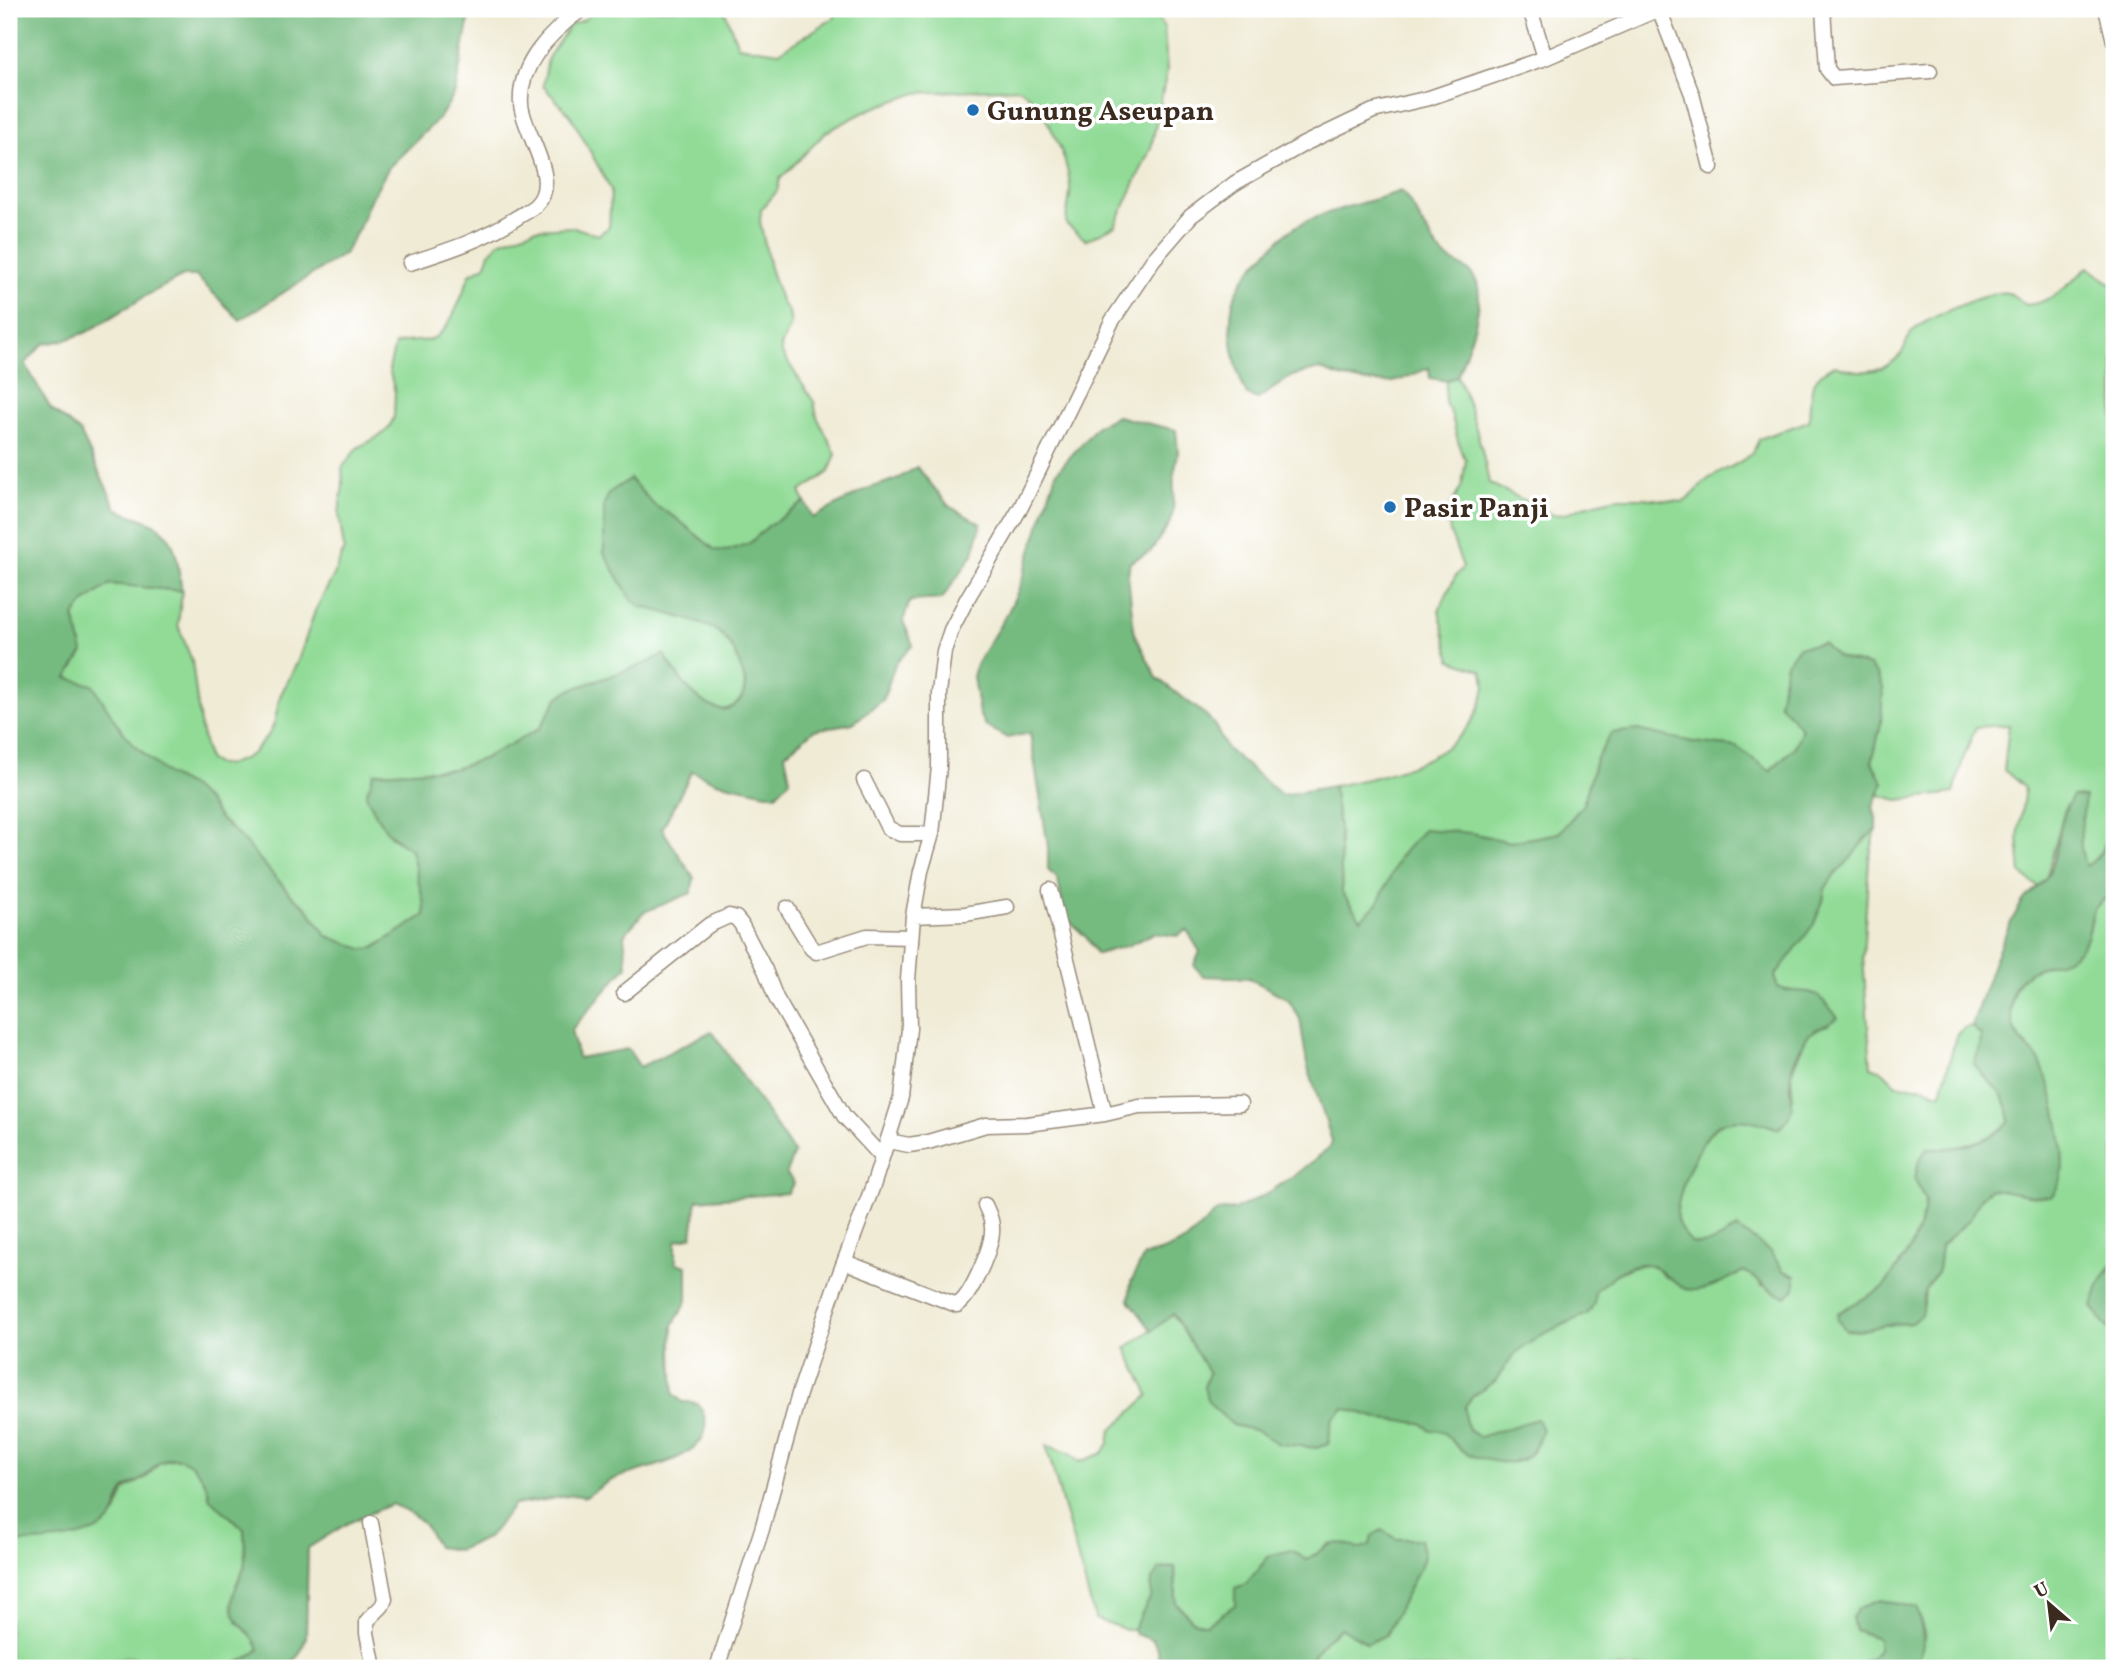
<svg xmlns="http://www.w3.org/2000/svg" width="2123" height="1677" viewBox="0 0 2123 1677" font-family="Vollkorn,serif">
	<rect width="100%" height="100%" fill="#fff"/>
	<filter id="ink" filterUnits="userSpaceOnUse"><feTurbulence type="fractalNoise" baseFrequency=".0143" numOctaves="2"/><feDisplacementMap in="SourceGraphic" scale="14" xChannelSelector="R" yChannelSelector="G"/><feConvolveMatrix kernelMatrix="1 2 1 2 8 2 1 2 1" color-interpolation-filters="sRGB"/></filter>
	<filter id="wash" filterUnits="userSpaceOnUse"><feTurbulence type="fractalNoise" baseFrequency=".00686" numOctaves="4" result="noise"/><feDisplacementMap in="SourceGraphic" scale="28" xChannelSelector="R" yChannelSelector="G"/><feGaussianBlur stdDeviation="1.57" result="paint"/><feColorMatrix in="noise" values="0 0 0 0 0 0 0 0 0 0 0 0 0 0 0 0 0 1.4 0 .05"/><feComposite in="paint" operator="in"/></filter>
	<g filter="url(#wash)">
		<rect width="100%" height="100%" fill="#f0ebd5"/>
		<!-- green -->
		<path fill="#91db97" stroke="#66825a" stroke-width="2" d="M595 9H724L738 46 779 52 834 18 838 9H1155L1164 28 1167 71 1151 148 1115 226 1086 240 1066 224C1066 211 1071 199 1070 185 1067 156 1044 104 1019 88L917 93 870 109 826 132 780 179 777 191 761 210 760 222 770 268 782 303 789 312 791 325 781 346 782 353 814 402 817 417 836 454 829 472 800 492 805 502 767 527 750 543 727 551 715 550 676 518 654 505 630 479 640 606C657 611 704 622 717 631 734 643 758 689 735 705 729 709 721 710 715 708 691 699 677 674 664 654L650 662 558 698 539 729 483 759 454 769 374 773 390 836 411 850 424 904 425 915 374 948 362 950 327 936 306 907 292 896 238 835 220 819 207 801 189 786 168 775 132 743 117 724 67 678 83 652 74 615 85 602 110 584 182 591 178 625 192 661 200 724 208 759 218 765 230 764 243 759 253 753 270 733 275 721 280 696 298 661 315 611 334 575 344 549 339 514 343 484 342 468 357 448 380 436 389 428 394 417 395 392 389 369 395 345C407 340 416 342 428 340 450 336 463 292 470 274L485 266 490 253 499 242 535 229 573 227 598 235 609 227 611 190 571 116 543 86 548 58 570 25 584 20Z
			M2088 267 2110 283H2114V797C2108 823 2111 851 2086 867L2081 856V844L2066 806 2046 878 2038 887 2021 874 2018 837 2025 788 2004 770 2009 725 1976 727 1963 759 1954 793 1898 800 1879 795 1883 783 1872 762 1881 723 1869 666 1837 657 1794 748 1769 771 1736 747 1693 742 1596 760 1583 805 1559 833 1510 842 1471 833 1400 856 1378 903 1361 920 1342 893 1339 827 1333 786C1385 776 1462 761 1481 702 1485 690 1487 684 1482 671L1451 660 1439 610 1455 577 1463 567 1450 532 1448 520 1450 507 1462 485 1466 460 1460 449 1451 413 1445 403 1446 381 1457 376C1473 410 1482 447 1489 483L1553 515 1565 514 1584 506 1616 498H1643L1683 502C1694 497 1698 487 1707 480 1725 467 1752 463 1759 439L1809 421C1811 394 1807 377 1835 365 1858 374 1882 375 1900 355 1906 349 1906 338 1913 331 1925 319 1992 289 2008 293 2014 295 2021 301 2026 305 2053 303 2069 284 2088 267Z
			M1876 830 1869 859 1863 957 1871 1067 1883 1071 1897 1085 1924 1087 1935 1093H1941L1956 1036 1966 1027 1972 1026 1981 1035V1075C1997 1088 2011 1101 2009 1123 1984 1144 1958 1149 1927 1149L1915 1179 1925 1200 1924 1212 1911 1247 1884 1287 1838 1313 1885 1325 1911 1323 1924 1302 1925 1290 1938 1270 1941 1246 1970 1219 1981 1197 1991 1189H2003L2028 1046C2017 1038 2012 1027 2011 1014 2010 1006 2012 1000 2014 992 2026 958 2059 971 2079 950 2100 928 2080 907 2114 895V1262L2100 1283 2107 1327 2114 1333V1668H1913L1925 1636 1917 1608 1880 1600 1855 1630 1878 1638V1650L1870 1659 1848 1668H1376L1347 1663 1335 1668H1304L1325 1640 1341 1628 1367 1643 1370 1545 1358 1549 1329 1544 1307 1560 1269 1556 1246 1585 1235 1605 1206 1625 1193 1621 1176 1603 1175 1568 1152 1579 1151 1597 1133 1629H1124L1095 1619 1046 1445 1070 1454 1079 1462 1103 1453 1109 1443 1111 1431 1149 1395 1126 1348 1173 1314 1209 1373 1204 1387 1233 1425 1258 1431 1279 1444H1328L1332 1419 1344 1408 1381 1419 1421 1423 1431 1430 1442 1431 1460 1449 1521 1461 1532 1452 1538 1441 1479 1437 1469 1430 1465 1419V1406L1473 1396 1495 1381 1513 1356 1522 1348 1543 1334 1587 1314 1594 1304 1595 1292 1610 1277 1632 1267 1645 1264 1657 1269 1665 1277 1709 1287 1744 1271 1755 1277 1762 1286 1795 1276 1784 1271 1769 1251 1713 1243 1702 1245 1691 1243C1685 1236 1679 1229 1677 1220 1674 1197 1700 1135 1720 1124 1735 1116 1763 1122 1777 1129L1793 1098 1791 1073 1806 1038 1816 1028 1828 1025 1812 993 1789 992 1777 987 1775 976 1823 901C1824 897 1824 893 1825 889 1828 881 1867 836 1876 830Z
			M172 1459C176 1459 180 1458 184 1459 199 1464 208 1486 210 1499L244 1529 245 1565 236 1585 237 1621 256 1639 259 1650 230 1668H146L140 1660 129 1657 87 1668H9V1542L109 1522 116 1513 125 1490 147 1477 159 1463Z"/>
		<!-- forest -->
		<path fill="#74bb80" stroke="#58724f" stroke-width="2" d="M9 9H468L469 18 455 93 440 117 389 167 369 202 359 228 344 254 240 320 196 276H183L149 294 87 332 65 340 43 344 25 364 51 409 80 432 116 508C127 515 140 517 152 523 179 535 177 565 182 591L110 584 85 602 74 616 83 652 67 678 93 685 117 724 132 743 168 775 189 786 207 801 220 819 238 835 292 896 306 907 327 936 362 949 374 948 425 915 424 904 411 850C384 832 380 824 366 795L374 773 454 769 483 759 539 729 558 698 567 691 650 662 664 654C675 674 692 699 715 708 732 714 747 698 745 681 744 675 740 667 738 661 734 648 728 639 717 631 704 622 657 611 640 606L630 597 604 553V504L610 492 630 479 654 505 676 518 715 550 727 551 750 543 767 527 805 502 813 518 867 489 897 479 917 467 949 506 981 524 973 554 942 599 910 601 903 621 913 645 895 664 883 700 853 723 814 730 785 754 790 780 776 795 716 782 692 771 662 829 694 878 691 893 644 912 624 935 627 966 571 1030 578 1058 628 1049 640 1067 712 1031 794 1153 786 1173 794 1183 787 1193 697 1200 692 1236 676 1241V1263L687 1266V1301L673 1325 672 1350 674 1394 682 1402C693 1402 699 1401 703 1413 721 1458 641 1468 614 1479 604 1483 595 1491 586 1497L574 1495 514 1505 489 1537 459 1550 437 1547C425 1522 417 1514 391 1504L348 1523 308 1548 306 1637 302 1649 290 1668H230L259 1650C254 1633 234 1624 233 1609 230 1594 240 1581 244 1567 247 1556 244 1540 244 1529L210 1499C207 1477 185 1446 159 1463 153 1467 150 1474 144 1478 138 1482 129 1485 125 1489 117 1498 118 1514 108 1523 87 1541 36 1543 9 1542Z
			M1401 191C1418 210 1427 238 1443 255 1450 262 1463 265 1471 273 1492 294 1466 352 1457 376L1446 381 1430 378 1429 368C1418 372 1404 380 1392 382 1369 384 1340 379 1320 369L1292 376 1258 399 1247 395C1239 380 1236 365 1233 349 1225 301 1237 282 1270 249 1278 241 1288 230 1299 225 1330 209 1368 203 1401 191Z
			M1117 416 1176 430 1178 452 1174 475 1173 512 1169 524 1151 551 1130 562 1128 574 1134 633 1157 678 1207 716 1215 726 1227 749 1282 795 1333 786 1339 827 1342 893 1361 919 1378 903 1400 856 1424 829 1471 833 1510 842 1559 833 1583 805 1596 760 1611 733 1637 730 1693 742 1736 747 1770 771 1794 748 1802 729 1779 703 1786 663 1799 647 1823 643 1837 657 1869 666 1877 675 1883 687 1881 723 1872 762 1883 783 1873 806 1876 818V830L1865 838 1851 858 1832 878 1825 889 1823 901 1814 924 1775 976 1777 987C1792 994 1801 989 1812 993 1822 997 1832 1010 1838 1018 1828 1026 1814 1027 1806 1038 1801 1046 1792 1064 1791 1073 1788 1096 1801 1111 1778 1129 1763 1122 1735 1116 1720 1124 1700 1135 1674 1197 1677 1220 1679 1228 1685 1236 1691 1243 1710 1247 1721 1238 1737 1228L1769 1251 1784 1271 1795 1276V1289L1786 1297C1765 1291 1761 1280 1744 1271 1729 1278 1704 1294 1688 1289 1675 1285 1666 1275 1656 1268 1636 1255 1609 1278 1595 1292L1594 1304 1587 1314 1543 1334 1522 1348 1513 1356 1495 1381 1473 1396 1465 1406V1419L1469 1430 1479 1437 1537 1419 1542 1430C1532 1457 1523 1467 1493 1461 1482 1459 1471 1457 1462 1450 1455 1445 1449 1437 1442 1431L1431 1430 1421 1423 1381 1419 1344 1408 1332 1419 1328 1444 1317 1448 1279 1444 1258 1431 1233 1425 1214 1408 1207 1399 1204 1387 1209 1373 1173 1314 1152 1331 1129 1300 1131 1282 1144 1256 1163 1251 1186 1241 1217 1211 1236 1209 1265 1195 1301 1171 1330 1147 1332 1141 1307 1064 1300 1019 1288 999 1249 978 1203 976 1194 965 1200 952 1187 930 1177 936 1154 933 1129 945 1097 954 1086 937 1068 920 1062 903 1058 879 1048 870V847L1030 733 1007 738 985 725 979 714 973 677 976 665 1008 612 1019 589 1056 473 1098 425Z
			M2073 796 2085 797C2083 819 2076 846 2086 866 2111 852 2108 822 2114 797V895C2078 907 2101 931 2076 953 2060 967 2035 962 2020 980 2007 995 2009 1020 2017 1036 2023 1046 2035 1051 2041 1064 2053 1090 2066 1146 2062 1174 2061 1183 2056 1190 2051 1197 2030 1198 2011 1190 1990 1189L1981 1197 1970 1219 1941 1246 1938 1270 1925 1290 1921 1315 1911 1323 1885 1325 1859 1331 1846 1330 1837 1320 1838 1313 1884 1287 1911 1247 1924 1212 1925 1200 1915 1179 1919 1160 1927 1149C1958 1149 1985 1145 2009 1123 2011 1094 1989 1085 1974 1064L1980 1047 1981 1035 1972 1026C1986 984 1999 939 2023 901 2029 892 2041 887 2046 878 2061 853 2056 821 2073 796Z
			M2114 1262V1333L2107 1327 2092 1307 2100 1283Z
			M1382 1530 1397 1539H1420L1424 1557 1421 1565 1386 1635 1368 1643 1341 1628 1325 1640 1304 1668H1159L1158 1650 1153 1640 1135 1634 1133 1629 1151 1597 1152 1579 1160 1569 1175 1567 1176 1604 1193 1621 1206 1625 1235 1605V1588L1246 1584 1269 1556 1291 1550 1307 1560C1325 1547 1336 1536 1358 1549L1370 1545 1372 1536Z
			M1880 1600 1917 1608C1922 1638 1930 1638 1913 1668H1849L1870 1659 1878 1650V1638L1855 1630 1852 1618 1858 1608Z"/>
	</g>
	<g filter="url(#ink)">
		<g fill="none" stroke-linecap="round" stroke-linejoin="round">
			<defs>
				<path id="street" d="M1530 9 1545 58
					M1659 9 1692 94 1711 167
					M1823 9 1827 69 1834 78 1930 71
					M2106 9 2114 41
					M410 263C450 250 482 240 518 217 524 213 531 210 536 205 562 180 523 133 521 104 518 63 552 31 582 9
					M864 780 888 828 900 834H932
					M1050 890 1105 1114
					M787 908 812 949 816 952 867 936 911 937
					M913 916 965 914 1007 907
					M624 993 709 925 729 916 736 918 741 924 765 970 776 998 844 1116 881 1156
					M888 1141 909 1145 928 1142 986 1125 1027 1124 1105 1114 1139 1106 1240 1104
					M845 1262 957 1305C971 1297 991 1249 992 1232 993 1222 989 1214 985 1205
					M371 1523 385 1599 382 1606 367 1621V1633L374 1668
					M717 1668 762 1529 799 1394 834 1289 874 1183 901 1098 909 1029 908 980 913 916 921 871 932 834 939 767V693L944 651 951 630 967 599 1021 507 1112 321 1153 260 1191 216 1235 183 1304 144 1373 111 1429 98 1545 58 1659 9"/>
			</defs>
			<!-- street casing -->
			<use href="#street" stroke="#968a7a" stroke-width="17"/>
			<!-- street -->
			<use href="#street" stroke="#fff" stroke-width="14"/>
		</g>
	</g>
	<!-- markers -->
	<g fill="#1f6fb2" stroke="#fff" stroke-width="2.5">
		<circle cx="973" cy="110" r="7"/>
		<circle cx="1390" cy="507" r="7"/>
	</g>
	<g text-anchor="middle" stroke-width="7" stroke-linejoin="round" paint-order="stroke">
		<!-- poi labels -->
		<g font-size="28" font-weight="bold" fill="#3b2a1e" stroke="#fff" text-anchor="start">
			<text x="987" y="120">Gunung Aseupan</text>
			<text x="1404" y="517">Pasir Panji</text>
		</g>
	</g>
	<!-- margin -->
	<rect width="2123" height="1677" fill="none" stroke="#fff" stroke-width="35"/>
	<!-- north arrow -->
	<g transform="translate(2049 1604) rotate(332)" stroke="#ffffff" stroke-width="5" paint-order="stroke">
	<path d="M0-5L12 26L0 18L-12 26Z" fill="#3b2a1e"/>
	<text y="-10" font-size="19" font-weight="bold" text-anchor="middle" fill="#3b2a1e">U</text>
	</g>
</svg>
